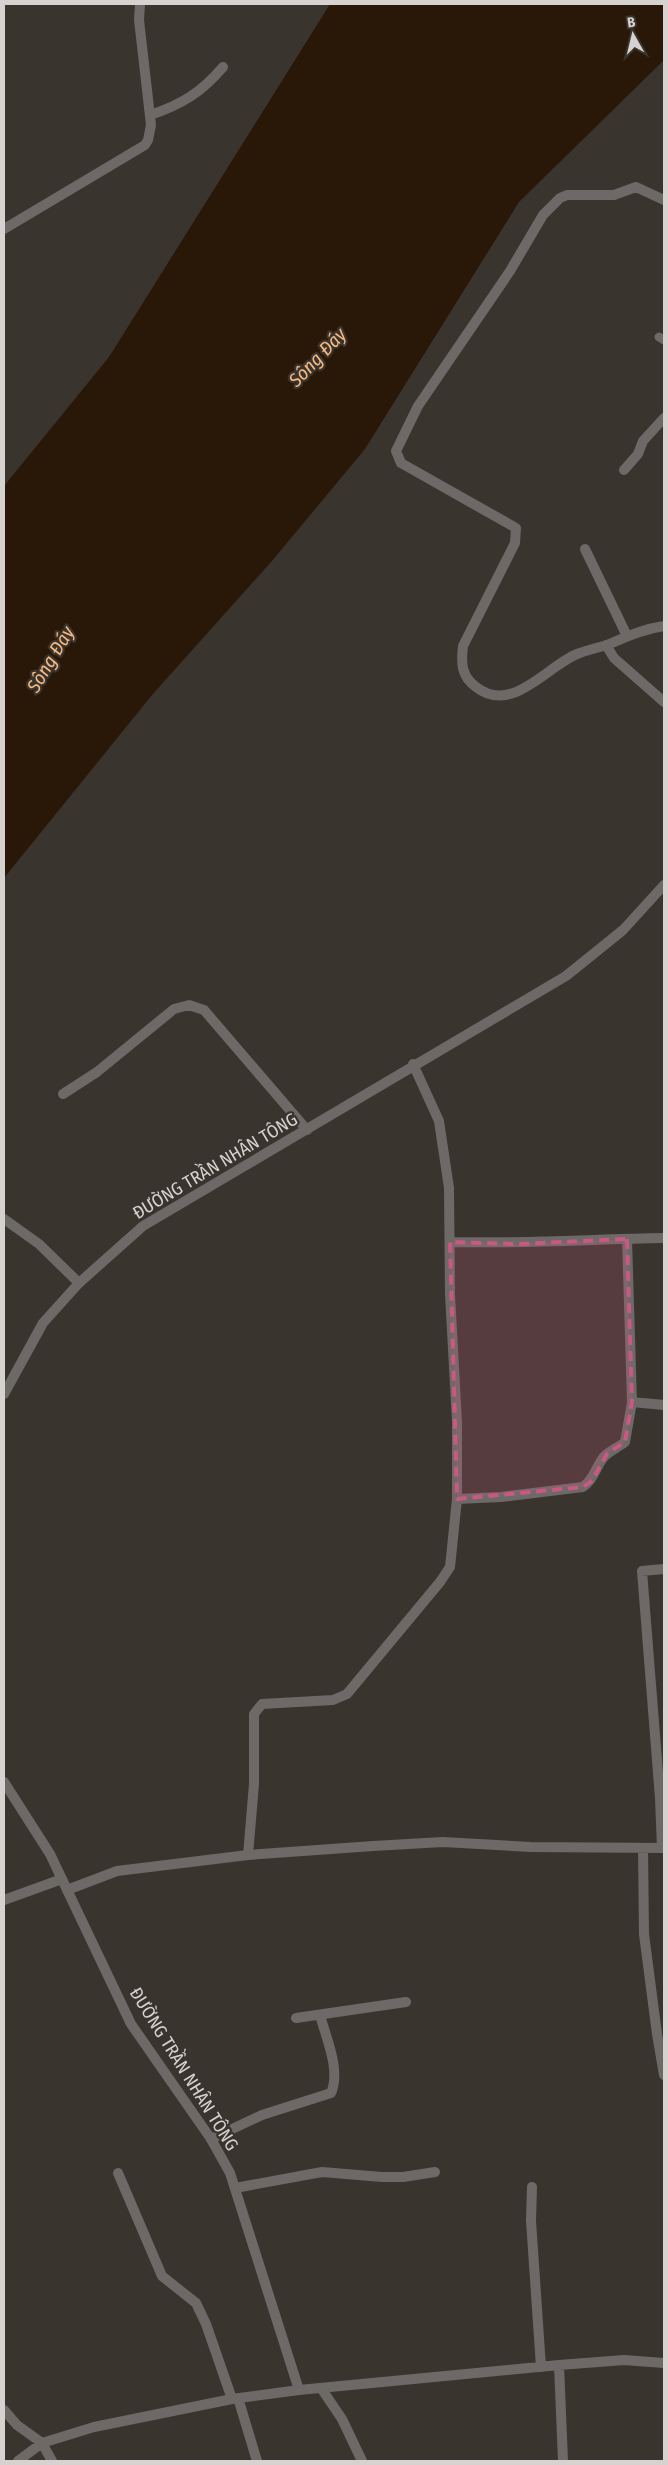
<svg xmlns="http://www.w3.org/2000/svg" width="668" height="2465" viewBox="0 0 668 2465" font-family="'Fira Sans Condensed',sans-serif">
	<rect width="100%" height="100%" fill="#3a342f"/>
	<!-- water -->
	<path fill="#291807" d="M330 4H664V60L519 202 365 449 272 561 152 695 4 878V486L109 357Z"/>
	<g fill="none" stroke-linecap="round" stroke-linejoin="round">
		<!-- service -->
		<path stroke="#6c6966" stroke-width="9" d="M659 337 664 340"/>
		<!-- minor -->
		<path stroke="#6c6966" stroke-width="10" d="M150 115C181 105 202 92 223 67
			M664 200 636 187 614 195H567L560 198 543 215 510 271 418 406 396 451 401 463 516 528 515 543 463 646C461 663 461 676 476 687 512 715 547 666 577 654 587 650 597 648 607 645 626 637 643 629 664 626
			M4 229 145 145 148 140 151 125 139 20 140 4
			M624 470 638 454 643 441 664 418
			M585 549 627 636
			M606 645 614 658 664 702
			M63 1094 97 1072 174 1009 189 1005 204 1010 307 1130
			M4 1219 39 1244 79 1283
			M627 1239 632 1402 664 1405
			M450 1242C522 1244 593 1239 664 1238
			M457 1499 501 1497 583 1487C594 1479 595 1469 603 1458 608 1451 618 1448 625 1442L632 1402
			M643 1848 644 1934 657 2034 664 2075
			M662 1848 660 1798 642 1571 664 1569
			M248 1855 254 1784V1714L262 1704 333 1700 347 1694 440 1582 450 1567 457 1499V1422L450 1294 449 1188 439 1121 413 1064
			M67 1890 117 1871 248 1855 373 1846 443 1842 531 1847 664 1848
			M4 1900 62 1879
			M296 2018 406 2002
			M211 2139 262 2115 331 2093C341 2070 326 2038 320 2015
			M118 2173 162 2276 196 2303 206 2324 232 2399
			M532 2187 531 2221 541 2367
			M235 2188 322 2172 382 2177H403L435 2172
			M559 2365 563 2461
			M238 2398 257 2461
			M4 2410 17 2425 42 2443 52 2461
			M18 2461 42 2443 94 2427 232 2399 299 2390 559 2365 624 2360 664 2363"/>
		<!-- tertiary -->
		<path stroke="#6c6966" stroke-width="10" d="M4 1394 43 1323 79 1283 143 1226 566 976 623 930 664 885
			M4 1782 50 1854 131 2024 211 2139 230 2173 299 2390
			M321 2388 342 2419 362 2461"/>
	</g>
	<!-- marked area -->
	<path fill="#c95984" fill-opacity="0.2" stroke="#c95984" stroke-width="4" stroke-dasharray="10 6" stroke-linejoin="round" d="M627 1239 632 1402 625 1442 607 1454 592 1481 583 1487 457 1499 450 1242 517 1244Z"/>
	<g text-anchor="middle" stroke-width="4.5" stroke-linejoin="round" paint-order="stroke">
		<!-- street labels -->
		<g font-size="18" fill="#d6d2cf" stroke="#3a342f">
			<text transform="translate(215 1166) rotate(-31)" y="6">ĐƯỜNG TRẦN NHÂN TÔNG</text>
			<text transform="translate(184 2069) rotate(58)" y="6">ĐƯỜNG TRẦN NHÂN TÔNG</text>
		</g>
		<!-- water labels -->
		<g font-size="19" font-style="italic" fill="#f9ba80" stroke="#3a342f">
			<text transform="translate(317 357) rotate(-46)" y="7">Sông Đáy</text>
			<text transform="translate(50 659) rotate(-59)" y="7">Sông Đáy</text>
		</g>
	</g>
	<!-- border -->
	<rect width="668" height="2465" fill="none" stroke="#d6d2cf" stroke-width="10"/>
	<!-- north arrow -->
	<g transform="translate(633 35) rotate(352)" stroke="#3a342f" stroke-width="4" paint-order="stroke">
	<path d="M0-4L9 19L0 12L-9 19Z" fill="#d6d2cf"/>
	<text y="-8" font-size="14" font-weight="bold" text-anchor="middle" fill="#d6d2cf">B</text>
	</g>
</svg>
